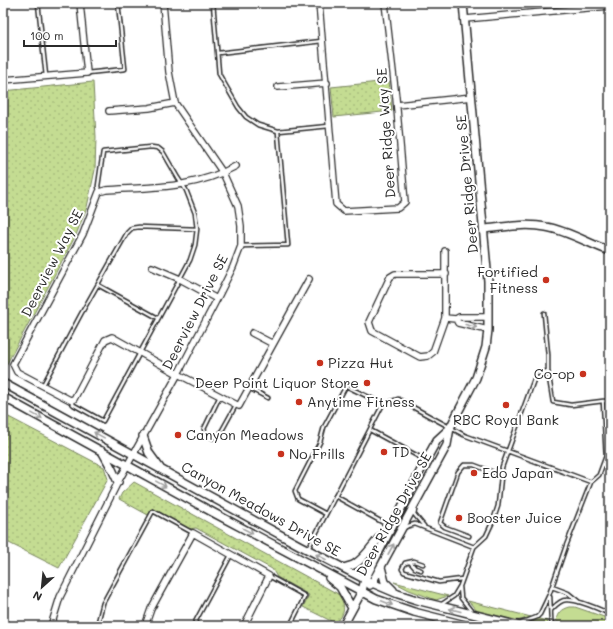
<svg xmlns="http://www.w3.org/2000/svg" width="613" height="629" viewBox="0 0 613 629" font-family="Mali,sans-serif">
	<defs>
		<pattern id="park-dots" width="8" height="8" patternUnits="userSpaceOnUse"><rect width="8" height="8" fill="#c4dc92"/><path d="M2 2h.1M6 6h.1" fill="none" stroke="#a9bd7e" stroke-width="1.8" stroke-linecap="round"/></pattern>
	</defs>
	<rect width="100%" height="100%" fill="#fff"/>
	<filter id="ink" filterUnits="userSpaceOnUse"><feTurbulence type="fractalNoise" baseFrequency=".025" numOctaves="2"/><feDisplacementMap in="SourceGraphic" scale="8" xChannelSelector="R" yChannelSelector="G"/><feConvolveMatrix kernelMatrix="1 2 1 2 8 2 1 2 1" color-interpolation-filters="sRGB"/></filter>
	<g filter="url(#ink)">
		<!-- green -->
		<path fill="#c4dc92" stroke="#78845e" d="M394 582 448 596 436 600 409 590Z
			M468 601 531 617 517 621 478 612Z
			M569 607H575L610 619V626H573L556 621C557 613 561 609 569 607Z
			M539 619 547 621 549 626H536L528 624Z"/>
		<!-- park -->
		<path fill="url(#park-dots)" stroke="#78845e" d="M389 81 392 111 334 117 331 87Z
			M93 82 96 137 95 170 87 207 76 235 4 369 3 91Z
			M3 414 104 467 108 479 59 568 3 540Z
			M134 482 338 594C346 604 346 615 335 623L303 607 309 595 277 577 272 569 196 528 188 529 152 509 148 515 119 499 122 493Z"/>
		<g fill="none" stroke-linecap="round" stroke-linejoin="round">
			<defs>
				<path id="service" d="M38 3 46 76
					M213 3 219 74 238 107 246 117 258 125 278 131 329 126
					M218 53 322 41
					M87 73 125 69 118 3
					M241 246 288 245 278 132
					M98 285 158 318
					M43 385 81 314 127 233 132 228 139 227 197 229
					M249 388 268 398
					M70 401 74 405 103 421 190 260 195 245 197 229 195 213 186 190 178 178 163 152 158 148 151 147 103 152 98 186 99 191
					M603 401H610
					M370 430 425 460
					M220 434 236 405
					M213 438 206 434 204 429 220 396
					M335 496 391 527
					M415 510 414 514 424 526
					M326 514 298 499 295 491 320 442 324 427 346 386 383 404
					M404 528 408 526 415 524 474 547
					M469 536 445 527 440 523 458 472 464 465H474L501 475
					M308 549 383 404 398 399 464 435 591 482
					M410 562 415 568 421 570
					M423 564 414 561 405 563 402 569 404 572 439 582 462 579
					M269 576 305 596 290 626
					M460 587 461 598 472 612
					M552 587 568 593 579 602
					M550 597 551 620 553 626
					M442 604 454 596 460 586 474 547 486 536 493 521 498 506 502 467 536 374 548 371V355L544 313
					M551 610C555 606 560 600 566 600 578 599 599 609 610 614
					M519 624 537 617 540 614 549 595 566 546 591 482 599 475 606 456 603 401 571 405 553 402 548 371
					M97 626 103 603 153 511 193 533
					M193 626 231 555"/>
				<path id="minor" d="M319 3 336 204 344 211 398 208 405 202 396 98 385 3
					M465 19 610 6
					M3 80 87 73 80 3
					M278 87 327 83
					M397 105 472 97
					M109 111 149 108 175 103
					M236 166C194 189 152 187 106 190L99 192 83 234 13 364 17 372 70 400 74 399 105 340 112 337 178 374 239 406 309 279
					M445 251V318L433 352 428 356 420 357 372 331 369 322 390 277 395 274H446
					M152 267 180 279 217 299
					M445 318 456 319 459 317H488
					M456 319 458 323 488 330
					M252 333 273 344
					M51 626 60 597 118 482 178 374 217 299 233 267 241 246V226L238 206 223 173 175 103 169 72 163 3
					M145 626 151 609 193 533 269 576 244 626"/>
				<path id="tertiary" d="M484 229C505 227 526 223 546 227 569 231 589 244 610 251
					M3 383 299 545 372 583 398 594 420 601 520 626
					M3 397 214 513 376 599 414 612 469 626
					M143 436 149 453 160 468
					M102 451 112 469 118 482
					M381 567 385 582 393 590
					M343 568C347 567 352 566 355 564 370 554 376 536 391 528
					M329 578 340 587 352 608
					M370 585 372 583 447 445 450 428
					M343 626 362 591 365 579 426 460 437 440 450 428 457 414 476 378 486 347 488 330V281L463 3"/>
			</defs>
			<!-- service casing -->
			<use href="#service" stroke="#2b2b2b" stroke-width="5.5"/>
			<!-- minor casing -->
			<use href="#minor" stroke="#2b2b2b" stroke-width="8"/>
			<!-- tertiary casing -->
			<use href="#tertiary" stroke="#2b2b2b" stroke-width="10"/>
			<!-- service -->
			<use href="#service" stroke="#fff" stroke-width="2.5"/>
			<!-- minor -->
			<use href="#minor" stroke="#fff" stroke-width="5.5"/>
			<!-- tertiary -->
			<use href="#tertiary" stroke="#fff" stroke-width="7"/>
		</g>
		<!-- one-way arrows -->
		<defs><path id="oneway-shaft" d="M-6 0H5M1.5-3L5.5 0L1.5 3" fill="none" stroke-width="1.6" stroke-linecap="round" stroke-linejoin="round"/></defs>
		<g stroke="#a0a0a0">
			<use href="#oneway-shaft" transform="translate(471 326) rotate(14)"/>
			<use href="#oneway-shaft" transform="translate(37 416) rotate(29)"/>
			<use href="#oneway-shaft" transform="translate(99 435) rotate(-151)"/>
			<use href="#oneway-shaft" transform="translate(161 484) rotate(29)"/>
			<use href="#oneway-shaft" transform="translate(248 531) rotate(28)"/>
			<use href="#oneway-shaft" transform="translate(391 549) rotate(-61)"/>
			<use href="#oneway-shaft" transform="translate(321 557) rotate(-152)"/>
			<use href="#oneway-shaft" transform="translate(387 603) rotate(21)"/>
			<use href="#oneway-shaft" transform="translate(455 610) rotate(-166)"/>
		</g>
	</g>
	<!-- markers -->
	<g fill="#c8321e" stroke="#fff" stroke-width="1.5">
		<circle cx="546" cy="280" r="4"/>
		<circle cx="320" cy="363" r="4"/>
		<circle cx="583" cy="374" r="4"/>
		<circle cx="367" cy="383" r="4"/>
		<circle cx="299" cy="402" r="4"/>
		<circle cx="506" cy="405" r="4"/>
		<circle cx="178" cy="435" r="4"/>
		<circle cx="384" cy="452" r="4"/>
		<circle cx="281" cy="454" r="4"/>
		<circle cx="474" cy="473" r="4"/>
		<circle cx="459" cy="518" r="4"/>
	</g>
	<g text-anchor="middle" stroke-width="4" stroke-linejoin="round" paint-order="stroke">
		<!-- street labels -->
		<g font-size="14" fill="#2b2b2b" stroke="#fff">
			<text transform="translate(386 133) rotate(-94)" y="5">Deer Ridge Way SE</text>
			<text transform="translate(467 184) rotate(-95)" y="5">Deer Ridge Drive SE</text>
			<text transform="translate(52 263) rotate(-63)" y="5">Deerview Way SE</text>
			<text transform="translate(195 312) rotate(-63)" y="5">Deerview Drive SE</text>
			<text transform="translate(261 509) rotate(29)" y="5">Canyon Meadows Drive SE</text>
			<text transform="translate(394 514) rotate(-61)" y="5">Deer Ridge Drive SE</text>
		</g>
		<!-- poi labels -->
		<g font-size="14" fill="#2b2b2b" stroke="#fff" text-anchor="start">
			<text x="538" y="277" text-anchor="end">Fortified<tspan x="538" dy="16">Fitness</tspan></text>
			<text x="328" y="368">Pizza Hut</text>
			<text x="575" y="379" text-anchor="end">Co-op</text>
			<text x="359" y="388" text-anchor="end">Deer Point Liquor Store</text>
			<text x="307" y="407">Anytime Fitness</text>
			<text x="506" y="425" text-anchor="middle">RBC Royal Bank</text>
			<text x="186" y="440">Canyon Meadows</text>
			<text x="392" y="457">TD</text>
			<text x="289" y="459">No Frills</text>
			<text x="482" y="478">Edo Japan</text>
			<text x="467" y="523">Booster Juice</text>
		</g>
	</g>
	<!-- margin -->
	<rect width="613" height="629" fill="none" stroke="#fff" stroke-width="16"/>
	<rect x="8" y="8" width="597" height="613" fill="none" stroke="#2b2b2b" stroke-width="1.5" filter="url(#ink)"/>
	<!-- north arrow -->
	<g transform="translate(42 587) rotate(207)" stroke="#ffffff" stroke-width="3" paint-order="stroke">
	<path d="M0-3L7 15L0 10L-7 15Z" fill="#2b2b2b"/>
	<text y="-6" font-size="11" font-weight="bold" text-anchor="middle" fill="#2b2b2b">N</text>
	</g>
	<!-- scale -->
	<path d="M24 40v6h92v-6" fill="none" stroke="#2b2b2b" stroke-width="2"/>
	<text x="30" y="40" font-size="12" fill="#2b2b2b" stroke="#ffffff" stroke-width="3" paint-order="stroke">100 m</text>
</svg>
